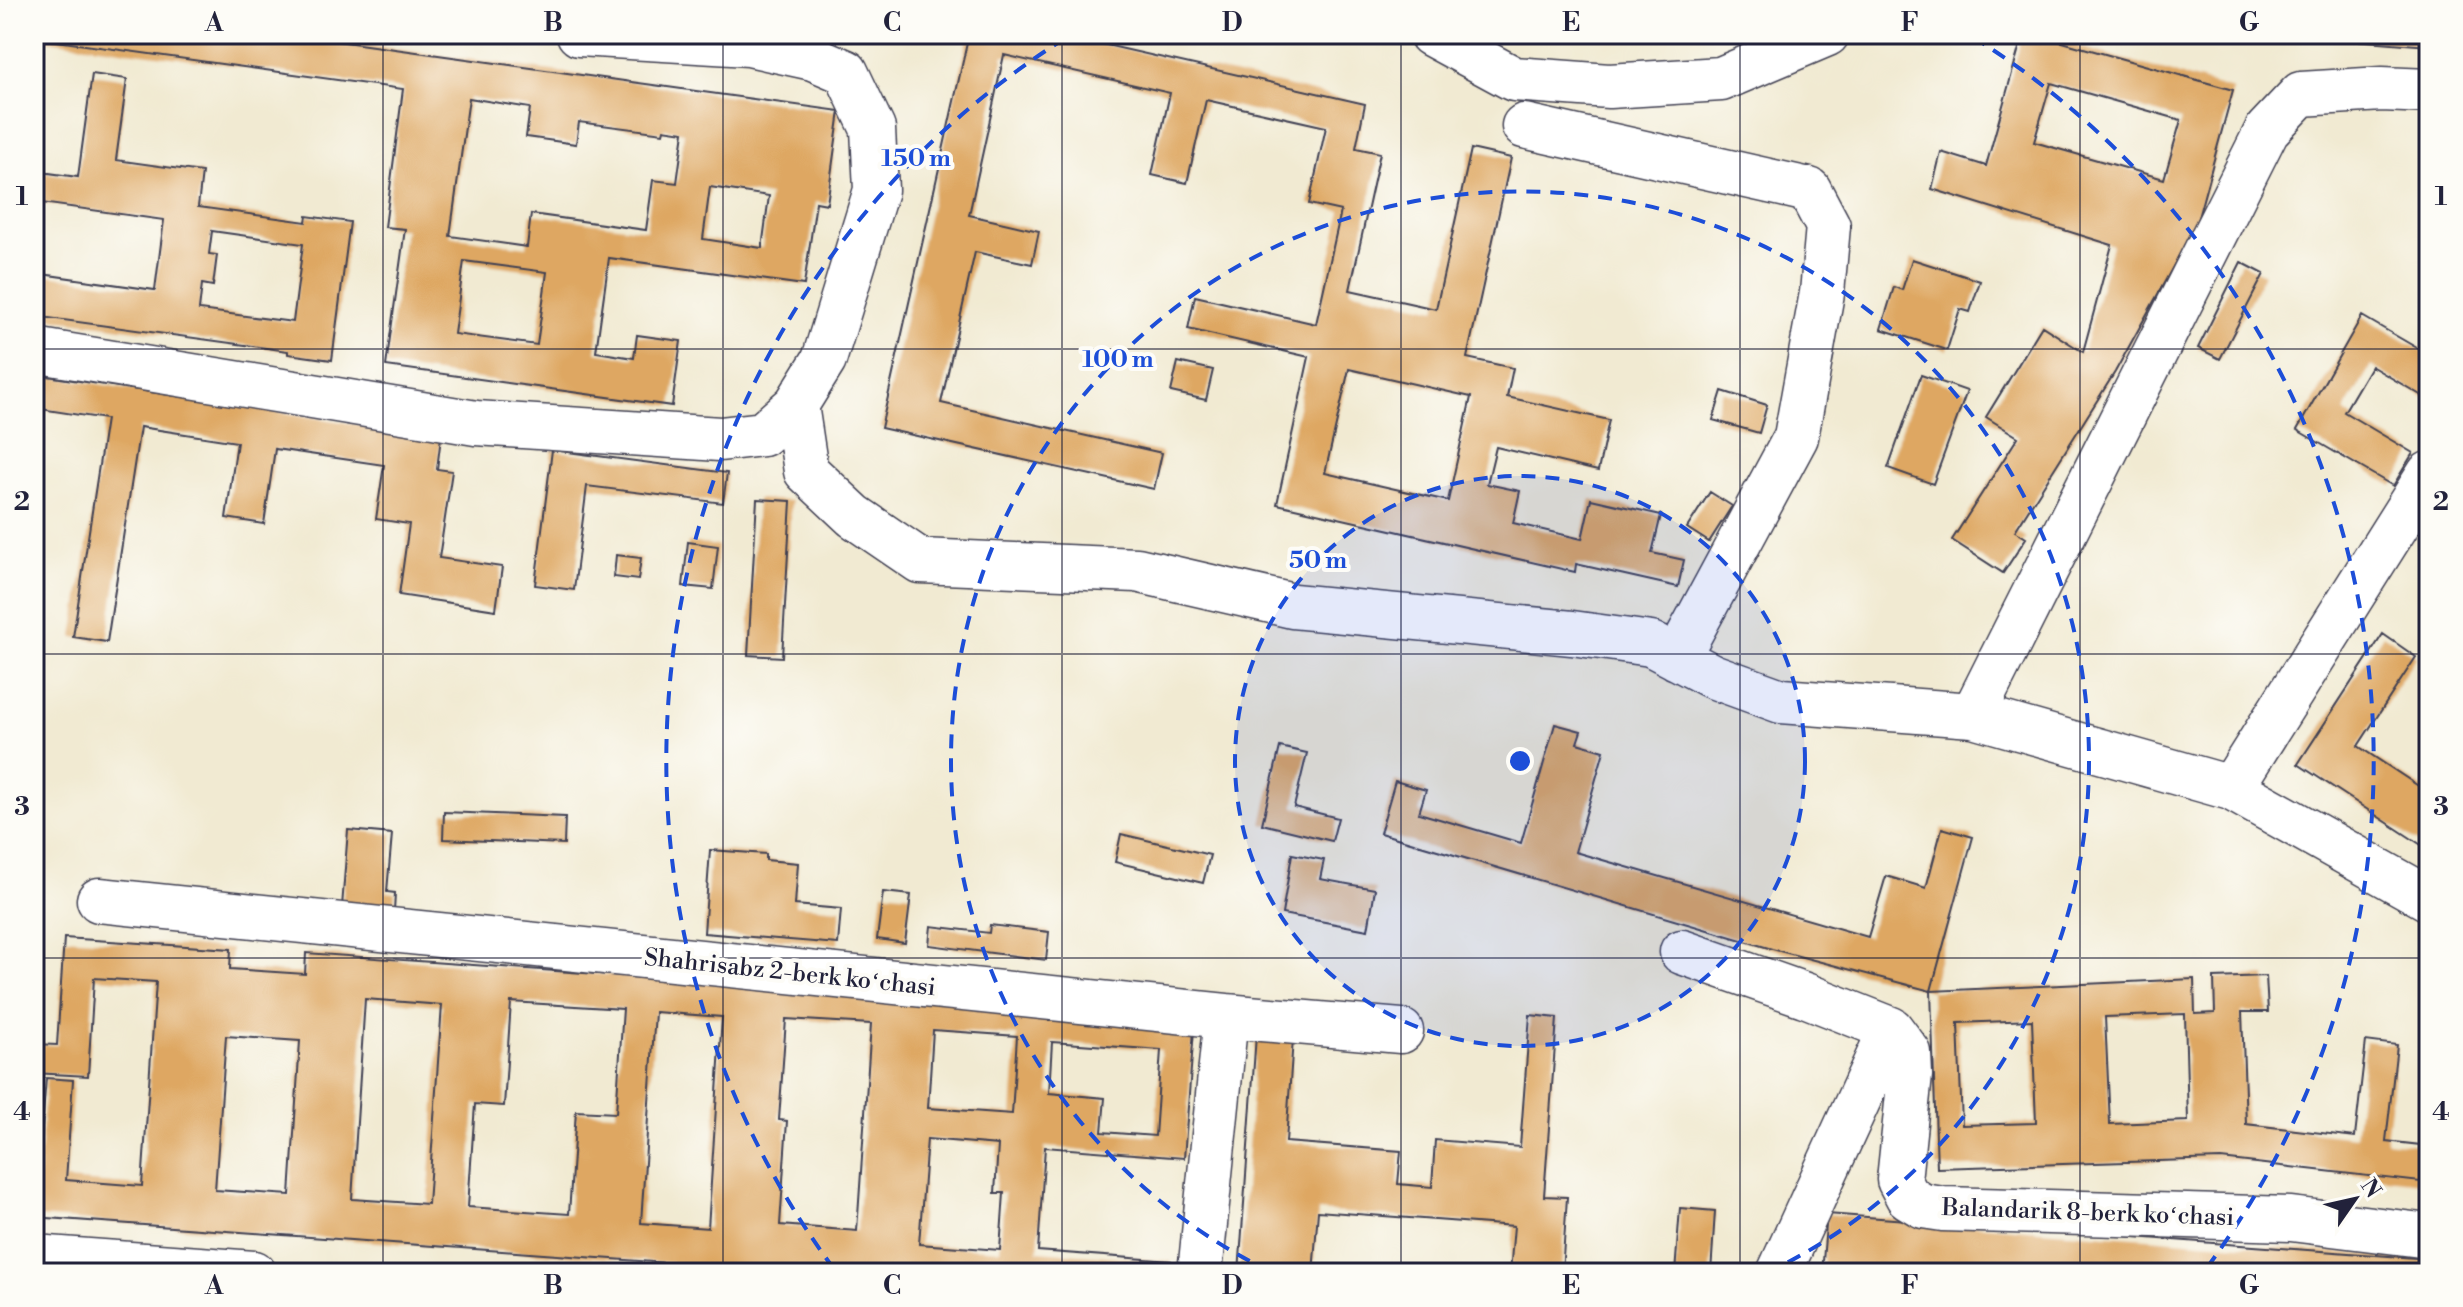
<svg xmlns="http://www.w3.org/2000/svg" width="2463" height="1307" viewBox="0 0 2463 1307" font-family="'Libre Bodoni',serif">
	<rect width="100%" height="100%" fill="#fdfcf7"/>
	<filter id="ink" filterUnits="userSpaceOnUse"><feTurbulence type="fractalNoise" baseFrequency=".0125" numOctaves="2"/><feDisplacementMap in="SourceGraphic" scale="16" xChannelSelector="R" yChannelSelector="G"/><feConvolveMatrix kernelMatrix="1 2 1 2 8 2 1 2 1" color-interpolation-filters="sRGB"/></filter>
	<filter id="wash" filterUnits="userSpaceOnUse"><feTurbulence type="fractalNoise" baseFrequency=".006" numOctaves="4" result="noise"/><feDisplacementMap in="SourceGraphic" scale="32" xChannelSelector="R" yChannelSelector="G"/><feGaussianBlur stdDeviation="1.8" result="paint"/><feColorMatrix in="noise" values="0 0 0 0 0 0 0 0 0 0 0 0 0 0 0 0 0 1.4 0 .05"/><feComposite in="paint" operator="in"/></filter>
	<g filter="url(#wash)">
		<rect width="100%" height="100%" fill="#f1ead2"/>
		<g id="blocks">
			<!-- building -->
			<path fill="#dea762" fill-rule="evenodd" d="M34 34H287L840 111 827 204 816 202 804 285 609 258 596 352 634 358 637 335 681 341 672 406 386 366 405 229 385 227 403 89 34 38ZM469 98 530 108 526 137 576 144 579 122 663 133 664 129 684 132 677 183 653 180 646 230 531 214 527 247 450 236ZM710 187 769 196 762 248 703 239ZM464 261 547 272 537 345 454 334Z
				M969 34H1058L1365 104 1356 148 1380 153 1350 290 1436 309 1471 149 1511 158 1467 358 1513 368 1507 397 1609 420 1598 471 1496 447 1487 484 1520 491 1513 523 1582 539 1591 499 1661 515 1652 553 1684 560 1678 587 1576 564 1575 572 1277 504 1309 357 1188 329 1195 296 1316 324 1341 211 1309 204 1326 127 1206 100 1187 183 1152 175 1170 93 1004 55 969 215 1039 231 1032 264 975 252 941 403 1162 453 1154 489 881 428ZM1349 369 1471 397 1448 501 1325 473Z
				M2023 34H2034L2233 90 2196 225 2115 372 2015 531 2026 538 2003 573 1952 540 2018 437 1986 417 2042 326 2083 352 2112 245 1932 189 1941 152 1986 166ZM2051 83 2181 120 2164 179 2034 142Z
				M2305 34H2429V46L2305 36Z
				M92 74 127 79 116 160 202 172 198 207 306 222 307 216 350 222 332 360 288 354V351L34 316V273L155 290 164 220 34 202V171L78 177ZM212 231 303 244 293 322 199 310 202 284 213 286 217 255 209 254Z
				M1912 259 1980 281 1970 312 1960 309 1947 350 1881 329 1894 287 1902 290Z
				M2241 262 2264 274 2220 359 2198 348Z
				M2362 316 2429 355V400L2371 366 2344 412 2413 453 2393 486 2297 430Z
				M1178 362 1213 370 1206 400 1171 392Z
				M34 374 441 437 437 469 452 471 439 558 502 567 496 610 399 595 409 524 376 519 384 465 275 449 264 524 226 518 237 442 140 427 107 642 73 637 106 419 34 408Z
				M1921 375 1967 391 1933 484 1888 468Z
				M1722 391 1767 405 1759 433 1713 420Z
				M552 450 727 473 723 503 587 486 574 590 535 585Z
				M1710 492 1732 506 1709 542 1687 528Z
				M757 499 791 501 782 657 748 655Z
				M688 542 718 546 713 589 683 586Z
				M616 555 641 558 638 580 614 577Z
				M2383 634 2416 657 2358 746 2429 793V850L2298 764Z
				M1555 724 1581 731 1577 743 1604 751 1575 852 1868 937 1886 876 1926 888 1942 828 1973 837 1931 991 2194 979 2195 1014 2215 1013 2214 978 2266 976 2268 1012H2242L2246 1124 2355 1137 2366 1041 2397 1045 2386 1141 2429 1146V1183L2221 1159 1937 1168 1931 991 1772 949 1380 833 1395 781 1426 790 1419 813 1521 843ZM2185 1014 2188 1121 2110 1124 2105 1017ZM2032 1020 2036 1123 1962 1125 1958 1023Z
				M1280 747 1307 753 1294 807 1338 818 1332 841 1262 824Z
				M444 812 565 817 564 844 443 839Z
				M348 830 392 834 387 892 395 893 394 911 342 907Z
				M1121 834 1210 855 1203 883 1115 862Z
				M710 850 766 854V860L798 863 795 905 841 909 838 944 704 933Z
				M1292 854 1324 860 1320 879 1375 889 1368 930 1282 914Z
				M883 892 911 895 905 943 877 939Z
				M990 925 1049 932 1046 960 929 945 931 926 989 933Z
				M64 938 231 949 230 969 305 974 306 953 1195 1017 1184 1158 1045 1147 1038 1251 1171 1261V1273H805L34 1217V1178H38L46 1078 73 1080 66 1180 142 1186 156 982 94 978 88 1076 34 1073V1044L57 1045ZM365 999 442 1005 428 1204 352 1199ZM511 1002 623 1009 616 1113 576 1111 569 1214 468 1207 475 1104 504 1106ZM655 1012 722 1017 708 1228 641 1223ZM786 1019 871 1024 857 1231 780 1225 787 1121 779 1120ZM933 1030 1017 1036 1012 1114 928 1108ZM226 1036 300 1041 290 1195 215 1190ZM1052 1042 1161 1050 1155 1136 1102 1132 1105 1098 1049 1093ZM927 1139 998 1145 995 1193H1004L1000 1250 919 1244Z
				M1530 1015 1557 1018 1544 1196 1567 1197 1562 1273H1510L1514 1226 1318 1211 1313 1273H1239L1256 1035 1293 1038 1286 1142 1401 1151 1398 1184 1432 1187 1435 1140 1520 1147Z
				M1680 1208 1715 1211 1711 1273H1675Z
				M1827 1214 2429 1259V1273H2243L2207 1270 2206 1273H2102L2045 1269 2044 1273H1936L1857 1267 1856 1273H1822Z"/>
		</g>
	</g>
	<g filter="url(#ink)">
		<use href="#blocks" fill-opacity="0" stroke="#414052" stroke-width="2"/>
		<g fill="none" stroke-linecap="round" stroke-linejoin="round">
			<defs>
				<path id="minor" d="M1431 34 1514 79 1609 86 1721 79 1827 34
					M2429 91 2382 89 2301 94 2267 130 1973 715 2231 788 2429 899
					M1524 126 1809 190 1828 226 1822 293 1796 437 1677 658
					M34 350 476 423 720 439 763 434 796 405 824 360 876 190 873 129 846 72 813 58 749 44 579 34
					M796 405 806 471 854 516 920 561 1137 570 1293 606 1572 633 1651 644 1712 676 1781 701 1973 715
					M2231 788 2429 474
					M99 900 1226 1016 1200 1273
					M1682 952 1805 995 1891 1029 1909 1053 1910 1075 1899 1180 1908 1197 1923 1206 1943 1209 2291 1219 2429 1236
					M1226 1016 1401 1031
					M34 1257 254 1273
					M1779 1273 1891 1029"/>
			</defs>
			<!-- minor casing -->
			<use href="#minor" stroke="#414052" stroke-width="47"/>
			<!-- minor -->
			<use href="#minor" stroke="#fff" stroke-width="44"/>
		</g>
	</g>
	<!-- grid -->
	<path fill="none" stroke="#22223b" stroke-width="2" stroke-opacity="0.55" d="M383 34V1273M723 34V1273M1062 34V1273M1401 34V1273M1740 34V1273M2080 34V1273M34 349H2429M34 654H2429M34 958H2429"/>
	<!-- distance rings -->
	<circle cx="1520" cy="761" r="285" fill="#1d4ed8" fill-opacity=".12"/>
	<g fill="none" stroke="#1d4ed8" stroke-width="4" stroke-dasharray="14 10">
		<circle cx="1520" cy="761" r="285"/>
		<path d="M1271 1272A569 569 0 1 1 1769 1272"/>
		<path d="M834 1269A854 854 0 0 1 1067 37M1973 37A854 854 0 0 1 2206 1269"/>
	</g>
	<g text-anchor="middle" stroke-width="8" stroke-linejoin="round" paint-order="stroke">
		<!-- street labels -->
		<g font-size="24" fill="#22223b" stroke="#fdfcf7">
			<text transform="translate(790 972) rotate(6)" y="8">Shahrisabz 2-berk koʻchasi</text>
			<text transform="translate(2088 1212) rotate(2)" y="8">Balandarik 8-berk koʻchasi</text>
		</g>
	</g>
	<circle cx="1520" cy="761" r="12" fill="#1d4ed8" stroke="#fdfcf7" stroke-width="4"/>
	<g font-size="24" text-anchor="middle" font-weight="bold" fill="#1d4ed8" stroke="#fdfcf7" stroke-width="8" stroke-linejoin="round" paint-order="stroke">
		<text x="916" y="166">150 m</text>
		<text x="1118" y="367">100 m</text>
		<text x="1318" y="568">50 m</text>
	</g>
	<!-- margin -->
	<rect width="2463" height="1307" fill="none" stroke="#fdfcf7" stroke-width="88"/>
	<!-- north arrow -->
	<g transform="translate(2355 1199) rotate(56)" stroke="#fdfcf7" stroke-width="6" paint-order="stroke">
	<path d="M0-6L14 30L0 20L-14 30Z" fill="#22223b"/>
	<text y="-12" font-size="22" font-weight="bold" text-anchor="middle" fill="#22223b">N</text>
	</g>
	<rect x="44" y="44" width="2375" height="1219" fill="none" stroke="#22223b" stroke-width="3"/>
	<g font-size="26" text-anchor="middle" font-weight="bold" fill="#22223b">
		<text x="214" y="31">A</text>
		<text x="553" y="31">B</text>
		<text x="892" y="31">C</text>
		<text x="1232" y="31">D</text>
		<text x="1571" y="31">E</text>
		<text x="1910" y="31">F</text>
		<text x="2249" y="31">G</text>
		<text x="22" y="205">1</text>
		<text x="2441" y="205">1</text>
		<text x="22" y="510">2</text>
		<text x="2441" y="510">2</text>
		<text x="22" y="815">3</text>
		<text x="2441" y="815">3</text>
		<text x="22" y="1120">4</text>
		<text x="2441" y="1120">4</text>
		<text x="214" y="1294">A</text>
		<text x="553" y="1294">B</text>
		<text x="892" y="1294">C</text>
		<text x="1232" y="1294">D</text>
		<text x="1571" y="1294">E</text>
		<text x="1910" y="1294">F</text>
		<text x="2249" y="1294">G</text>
	</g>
</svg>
